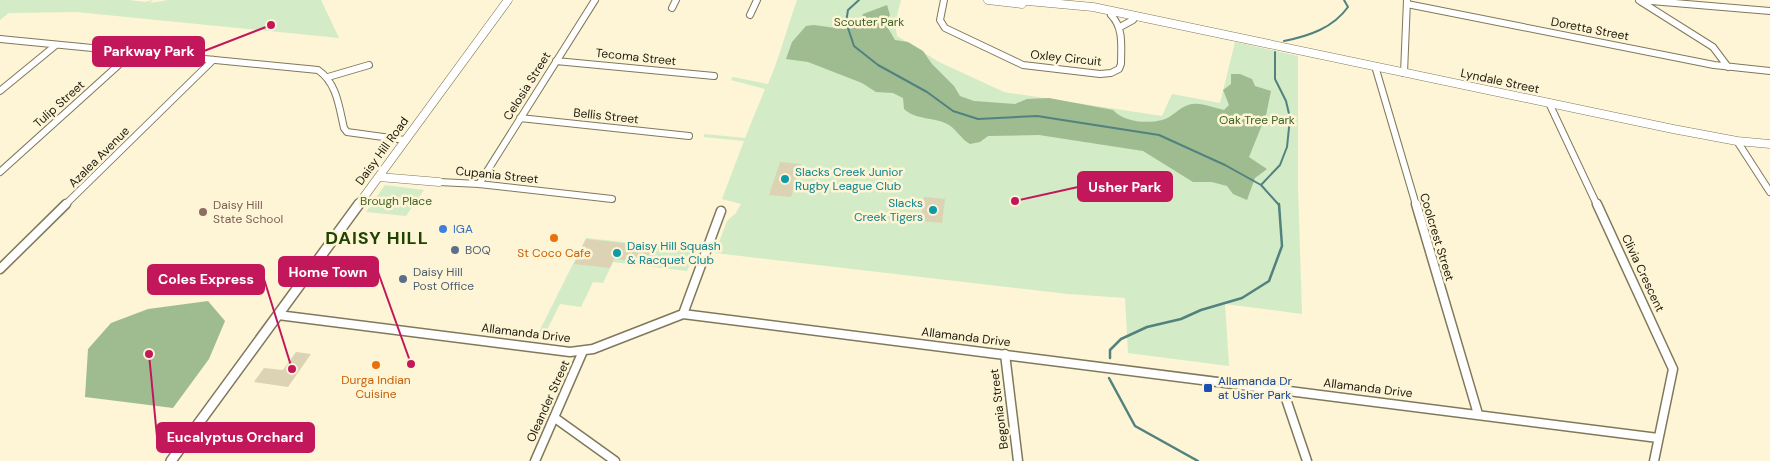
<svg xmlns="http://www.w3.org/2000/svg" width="1770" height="461" viewBox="0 0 1770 461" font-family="'DM Sans',sans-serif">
	<rect width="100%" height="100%" fill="#fdf5d5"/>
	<!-- green -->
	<path fill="#d3ebc6" d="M0 0H129L145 2 153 0 150 3 168 0H321L339 38 76 12 9 13 0 20Z
		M797 0H901L895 23 897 36 939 62 1004 92 1162 116 1172 94 1220 103 1235 42 1298 56V189L1302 314 1225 304 1229 366 1128 353 1125 298 1068 294 715 253 727 221 736 213 741 204 722 199 744 141 704 137V134L745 138 765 89 731 80 733 77 768 84C780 56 787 28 797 0Z
		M385 185 424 190 406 216 366 212Z
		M586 238 696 250 687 271 613 262 603 283 593 282 581 307 560 304 544 336H537Z"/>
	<!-- forest -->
	<path fill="#9ebc8f" d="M887 5 890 15 885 23 895 40 908 42 923 51 932 64 954 86 960 96 974 101 1015 104 1027 99 1049 98 1113 110C1124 122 1146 124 1162 120 1173 118 1180 105 1193 104 1203 103 1214 108 1224 110L1229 105 1223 90 1231 84V74H1240L1252 79 1255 86 1271 91 1266 115 1249 157 1267 169 1255 178 1247 200 1233 194 1227 186 1212 182H1193L1143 151 1039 135 988 136 980 142 970 144C961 139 957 130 949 125 934 116 917 121 904 109L903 98 893 93 876 92 862 83 808 62 786 59 792 42 806 26 814 25 843 29 859 27 863 14Z
		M208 301 225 321 209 359 173 408 85 397 88 349 111 323 148 309Z"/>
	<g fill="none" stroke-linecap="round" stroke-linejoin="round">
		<!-- stream-far1 -->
		<path stroke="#52827f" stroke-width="2" d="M859 0 848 10 846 22 854 46 878 65 927 92 953 111 978 119 1037 116 1159 135 1225 165 1261 185 1279 205
			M1284 41C1309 36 1333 28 1348 7L1344 0
			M1261 185 1280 165 1287 147 1290 118 1286 101 1275 79V52"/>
		<!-- stream -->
		<path stroke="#52827f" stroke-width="2.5" d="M1110 358V350L1121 339 1147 327 1181 319 1201 310 1242 298 1269 281 1282 246 1279 204
			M1109 378 1135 426 1198 461"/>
	</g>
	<!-- building -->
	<path fill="#dbd3b3" d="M780 162 801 164 791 197 769 195Z
		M924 197 945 199 942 223 920 221Z
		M586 239 656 247 650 263 614 259 610 268 574 264Z
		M296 352 311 354 288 387 254 382 264 368 283 370Z"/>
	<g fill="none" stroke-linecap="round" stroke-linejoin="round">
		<defs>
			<path id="minor-far1" d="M944 0 940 20 945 28 1023 65 1100 74 1111 73 1119 69 1121 64C1121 47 1124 28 1111 15
				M1639 0 1770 11
				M1640 1 1713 47 1728 67
				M1407 4 1714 65 1770 71
				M672 8 676 0
				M750 15 757 0
				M1120 27 1133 20
				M0 39 318 70C337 83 339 107 344 128L347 132 405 140
				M556 61 714 76
				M1375 66 1416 205
				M1404 73 1407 0
				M328 77 369 65
				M0 91 56 45
				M1549 103 1597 205
				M520 118 689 136
				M1737 141 1770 192
				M0 172 133 52
				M439 182 479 184 612 199
				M479 184 595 0
				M65 205 213 60"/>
			<path id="minor" d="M1416 204 1478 414
				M1597 204 1673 369 1654 461
				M0 269 66 204
				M683 314 721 211
				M278 315 570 352 593 349 683 314 1658 438
				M1005 354 1018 461
				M1283 390 1307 461
				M555 418 615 461
				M535 461 583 351"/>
			<path id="tertiary-far1" d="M988 0 1022 4
				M1017 0 1093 7 1673 129 1737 141 1770 144
				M379 177 439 182
				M358 205 508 0"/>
			<path id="tertiary" d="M171 461 359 204"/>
		</defs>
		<!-- minor-far1 casing -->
		<use href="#minor-far1" stroke="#80785c" stroke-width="8"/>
		<!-- minor casing -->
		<use href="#minor" stroke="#80785c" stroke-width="11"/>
		<!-- tertiary-far1 casing -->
		<use href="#tertiary-far1" stroke="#80785c" stroke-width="9"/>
		<!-- tertiary casing -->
		<use href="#tertiary" stroke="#80785c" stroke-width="12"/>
		<!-- minor-far1 -->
		<use href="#minor-far1" stroke="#fff" stroke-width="6"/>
		<!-- minor -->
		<use href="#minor" stroke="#fff" stroke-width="8"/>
		<!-- tertiary-far1 -->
		<use href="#tertiary-far1" stroke="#fff" stroke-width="8"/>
		<!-- tertiary -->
		<use href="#tertiary" stroke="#fff" stroke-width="9"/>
	</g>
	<!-- markers -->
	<g fill="#0f9aa8" stroke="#fdf5d5" stroke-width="2">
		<circle cx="785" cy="179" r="5"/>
		<circle cx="933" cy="210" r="5"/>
		<circle cx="617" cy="253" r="5"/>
	</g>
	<circle fill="#8d6e63" stroke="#fdf5d5" stroke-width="2" cx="203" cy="212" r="5"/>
	<circle fill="#3f7fe0" stroke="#fdf5d5" stroke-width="2" cx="443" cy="229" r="5"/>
	<g fill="#e8710a" stroke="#fdf5d5" stroke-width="2">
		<circle cx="554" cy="238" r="5"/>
		<circle cx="376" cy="365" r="5"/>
	</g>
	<g fill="#5c6f8a" stroke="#fdf5d5" stroke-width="2">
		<circle cx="455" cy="250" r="5"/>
		<circle cx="403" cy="279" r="5"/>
	</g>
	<rect fill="#1a4fb4" stroke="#fdf5d5" stroke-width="2" x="1203" y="383" width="10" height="10" rx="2.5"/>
	<g text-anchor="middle" stroke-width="5" stroke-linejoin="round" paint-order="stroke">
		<!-- park labels -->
		<g font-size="12" fill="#3d6326" stroke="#fdf5d5">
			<text x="869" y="26">Scouter Park</text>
			<text x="1257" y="124">Oak Tree Park</text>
			<text x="396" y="205">Brough Place</text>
		</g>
		<!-- street labels -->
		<g font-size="12" fill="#1e1b0f" stroke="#fdf5d5">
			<text transform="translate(1590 29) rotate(11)" y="4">Doretta Street</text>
			<text transform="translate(636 57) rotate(6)" y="4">Tecoma Street</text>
			<text transform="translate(1066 58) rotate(6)" y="4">Oxley Circuit</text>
			<text transform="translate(1500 81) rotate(12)" y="4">Lyndale Street</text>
			<text transform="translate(527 86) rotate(-58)" y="4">Celosia Street</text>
			<text transform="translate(59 104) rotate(-42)" y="4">Tulip Street</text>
			<text transform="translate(606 116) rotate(6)" y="4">Bellis Street</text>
			<text transform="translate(382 151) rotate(-54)" y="4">Daisy Hill Road</text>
			<text transform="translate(99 157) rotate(-45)" y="4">Azalea Avenue</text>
			<text transform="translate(497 175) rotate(6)" y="4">Cupania Street</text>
			<text transform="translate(1437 237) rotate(73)" y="4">Coolcrest Street</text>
			<text transform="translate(1643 273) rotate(65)" y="4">Clivia Crescent</text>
			<text transform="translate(526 333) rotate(7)" y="4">Allamanda Drive</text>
			<text transform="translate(966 337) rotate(7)" y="4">Allamanda Drive</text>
			<text transform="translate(1368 388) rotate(7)" y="4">Allamanda Drive</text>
			<text transform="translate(548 401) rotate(-66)" y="4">Oleander Street</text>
			<text transform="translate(999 409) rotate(-97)" y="4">Begonia Street</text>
		</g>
		<!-- culture labels -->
		<g font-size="12" fill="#0d838f" stroke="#fdf5d5" text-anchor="start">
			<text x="795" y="176">Slacks Creek Junior<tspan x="795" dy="14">Rugby League Club</tspan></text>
			<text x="923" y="207" text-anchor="end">Slacks<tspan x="923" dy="14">Creek Tigers</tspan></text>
			<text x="627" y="250">Daisy Hill Squash<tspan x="627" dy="14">&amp; Racquet Club</tspan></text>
		</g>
		<!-- education labels -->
		<g font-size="12" fill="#785e54" stroke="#fdf5d5" text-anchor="start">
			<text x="213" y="209">Daisy Hill<tspan x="213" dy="14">State School</tspan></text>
		</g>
		<!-- shop labels -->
		<g font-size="12" fill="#366cbe" stroke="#fdf5d5" text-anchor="start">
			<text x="453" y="233">IGA</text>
		</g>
		<!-- service labels -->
		<g font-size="12" fill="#4e5e75" stroke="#fdf5d5" text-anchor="start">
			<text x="465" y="254">BOQ</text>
			<text x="413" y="276">Daisy Hill<tspan x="413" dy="14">Post Office</tspan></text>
		</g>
		<!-- food labels -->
		<g font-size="12" fill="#c56008" stroke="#fdf5d5">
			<text x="554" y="257">St Coco Cafe</text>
			<text x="376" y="384">Durga Indian<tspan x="376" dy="14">Cuisine</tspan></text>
		</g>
		<!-- transit labels -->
		<g font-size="12" fill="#164399" stroke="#fdf5d5" text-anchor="start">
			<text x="1218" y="385">Allamanda Dr<tspan x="1218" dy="14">at Usher Park</tspan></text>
		</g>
		<!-- district labels -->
		<g font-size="18" font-weight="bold" letter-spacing="1" fill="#214300" stroke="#fdf5d5">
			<text x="377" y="244">DAISY HILL</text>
		</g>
	</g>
	<!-- callouts -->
	<path fill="none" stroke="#c2185b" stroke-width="2" d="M271 25L204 51M1015 201L1078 187M411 364L378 272M292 369L264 279M149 354L157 437"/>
	<g fill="#c2185b" stroke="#fdf5d5" stroke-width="2">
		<circle cx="271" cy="25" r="5"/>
		<circle cx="1015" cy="201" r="5"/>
		<circle cx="411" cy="364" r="5"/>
		<circle cx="292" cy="369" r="5"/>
		<circle cx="149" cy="354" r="5"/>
	</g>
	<g fill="#c2185b" stroke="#c2185b" stroke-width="2">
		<rect x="93" y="37" width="111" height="29" rx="5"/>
		<rect x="1078" y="172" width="94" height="29" rx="5"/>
		<rect x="279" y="257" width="99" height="29" rx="5"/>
		<rect x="148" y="265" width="116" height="29" rx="5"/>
		<rect x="157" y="423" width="157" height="29" rx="5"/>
	</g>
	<g font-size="14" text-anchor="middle" font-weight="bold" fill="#fff">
		<text x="149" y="56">Parkway Park</text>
		<text x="1125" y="192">Usher Park</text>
		<text x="328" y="277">Home Town</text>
		<text x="206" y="284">Coles Express</text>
		<text x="235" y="442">Eucalyptus Orchard</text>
	</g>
</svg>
